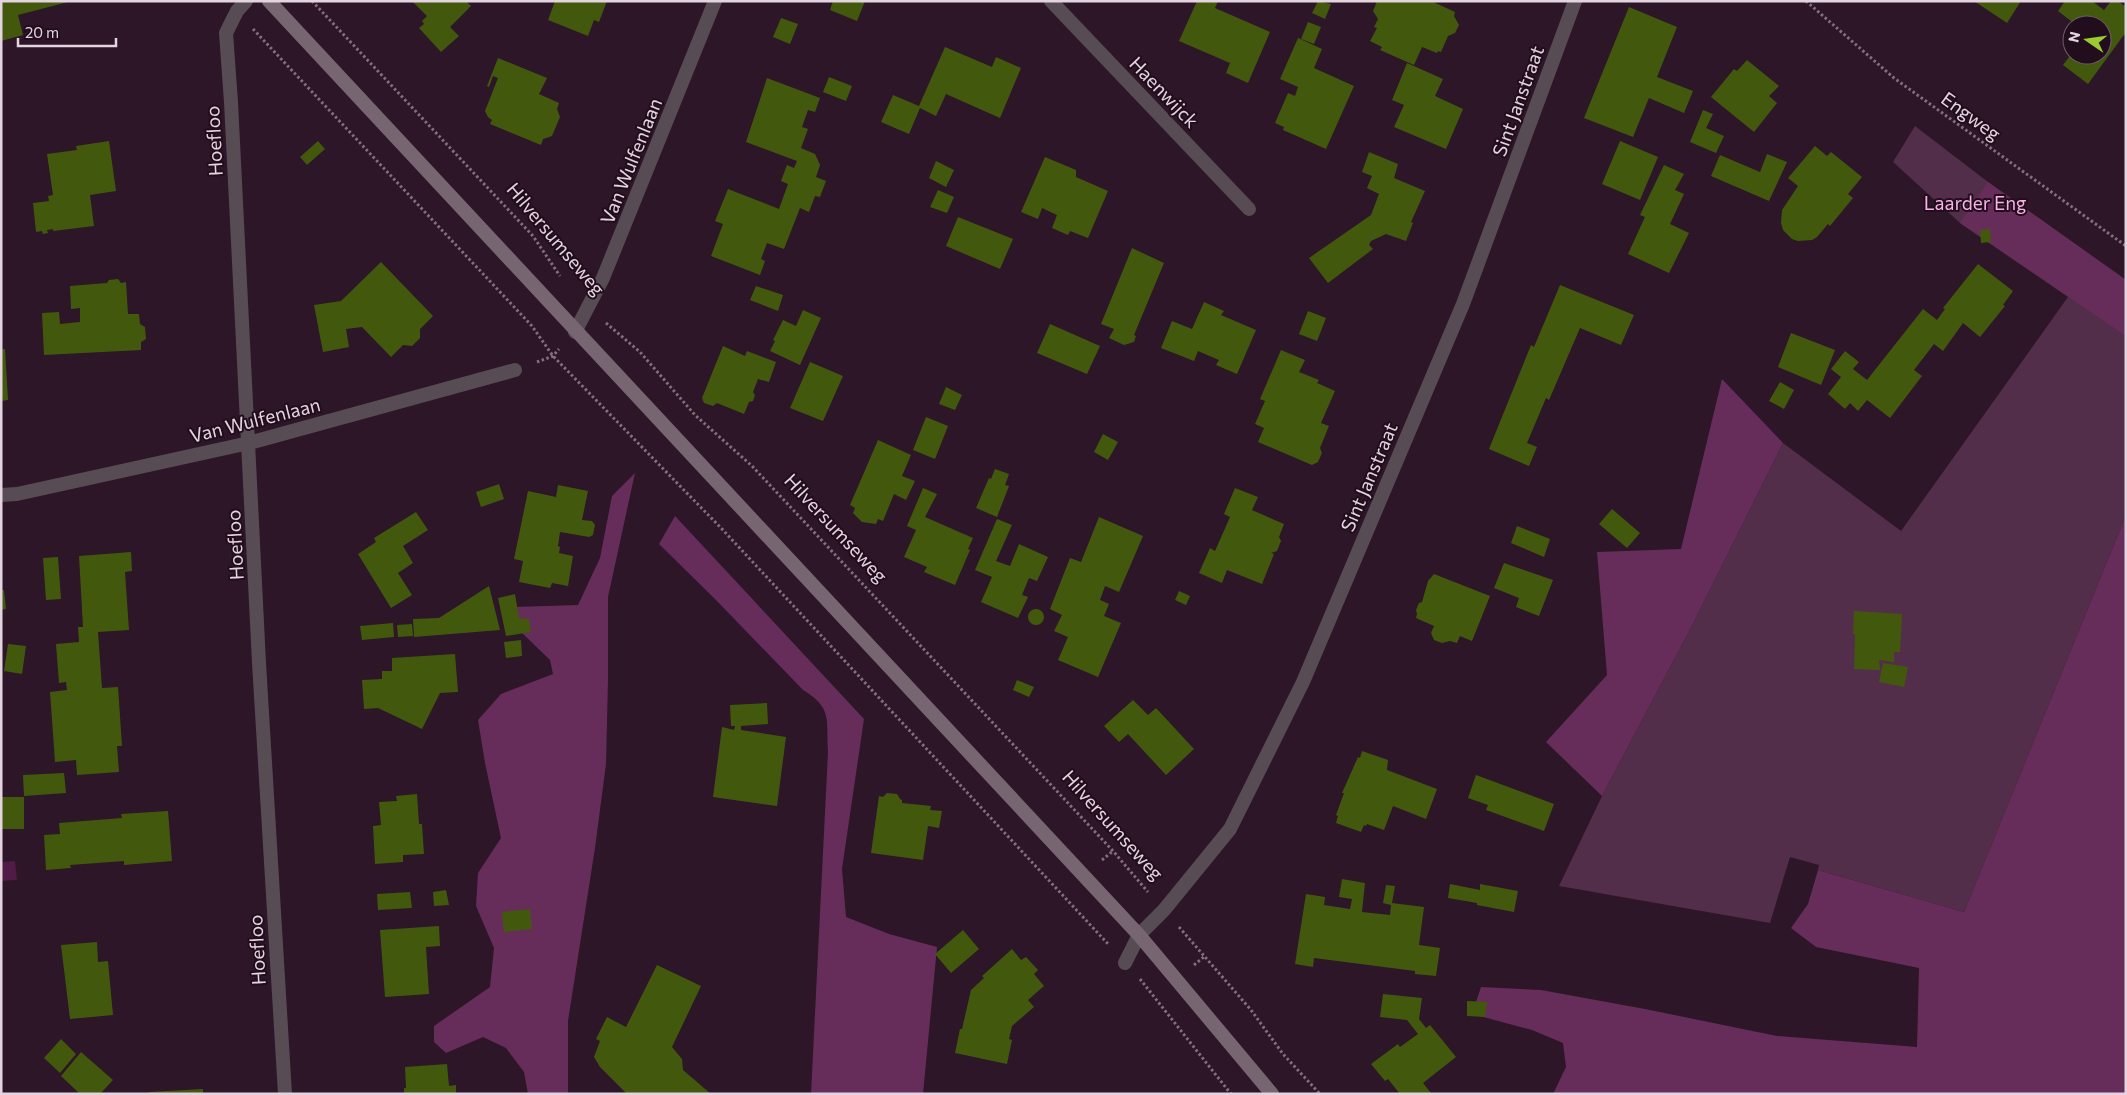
<svg xmlns="http://www.w3.org/2000/svg" width="2127" height="1095" viewBox="0 0 2127 1095" font-family="Commissioner,sans-serif">
	<rect width="100%" height="100%" fill="#2c1627"/>
	<!-- green -->
	<path fill="#532e4a" d="M1915 126 1988 182 2126 280V515L1964 912 1818 870 1819 865 1790 857 1770 923 1559 886 1602 796 1693 624 1783 443 1901 531 2068 297 1960 223 1893 162Z"/>
	<!-- forest -->
	<path fill="#662d5a" d="M1988 182 2126 280V336L1960 223Z
		M1722 379 1783 443 1693 624 1602 796 1546 742 1607 675 1597 552 1681 549Z
		M635 473 608 597V680L606 764 595 848 568 1021V1094H528L524 1072 506 1048 483 1037 446 1053 434 1042V1026L490 987 494 948 476 906 478 873 501 838 485 763 478 720 501 694 553 674 550 660 520 631 513 607 578 605 600 558 612 496Z
		M2126 515V1094H1553L1566 1067 1563 1043 1532 1030 1472 1014 1481 987 1541 990 1645 1009 1777 1036 1917 1047 1919 968 1816 947 1791 928 1808 904 1818 870 1964 912Z
		M675 516 864 719 842 869 846 917 889 934 937 947 923 1094H811L828 752C826 720 833 708 803 690L715 599 659 544Z"/>
	<!-- water -->
	<path fill="#511a47" d="M15 861 17 880 1 881V862Z"/>
	<!-- building -->
	<path fill="#42590d" d="M1 1H68V2L18 15 23 35 1 41Z
		M412 1H466L471 6 450 27 459 36 441 52 419 28 424 24 422 21 427 16Z
		M555 1H607L599 22 594 20 588 36 548 20Z
		M833 1H865L857 21 830 10Z
		M1197 1H1218L1215 8 1270 32 1248 83 1226 73 1230 63 1179 41Z
		M1318 1 1331 4 1325 19 1312 13Z
		M1377 1H1431L1455 12 1454 16 1459 25 1455 33 1448 36 1441 52 1438 51 1437 53 1422 47 1414 65 1380 50 1382 47 1370 41 1377 28 1374 27 1378 19 1373 11Z
		M1974 1H2021L2007 23Z
		M2065 1H2092L2104 10 2111 1H2118L2126 7V32L2088 84 2063 65 2072 53V55H2102V25H2076L2058 11Z
		M1629 7 1677 27 1657 77 1693 91 1684 113 1649 98 1633 137 1584 118Z
		M781 18 798 24 790 44 773 37Z
		M1308 22 1321 27 1314 44 1301 39Z
		M1298 38 1322 49 1314 68 1354 86 1326 149 1283 130 1284 127 1275 123 1288 93 1295 96 1298 87 1280 79Z
		M945 47 992 67 996 57 1021 68 1000 118 946 94 936 116 920 108 909 134 881 122 893 95 919 106Z
		M498 58 547 78 539 94 559 103 557 109 560 117 552 136 543 139 541 145 490 124 492 120 488 117 485 111 498 78 493 76 489 87 487 86Z
		M1747 60 1779 86 1769 96 1777 103 1754 132 1711 97 1734 69 1737 71Z
		M1407 63 1443 79 1435 96 1463 109 1446 149 1394 127 1404 105 1392 100Z
		M829 77 852 86 846 101 823 92Z
		M767 78 820 98 815 112 808 110 802 127 808 129 801 148 815 154 820 165 816 177 826 181 820 197 815 196 809 212 800 208 784 249 767 243 761 259 765 261 760 275 711 256 723 224 715 221 728 189 779 209 788 184 781 181 787 165 794 168 797 161 746 142Z
		M1703 110 1713 114 1706 128 1724 136 1716 153 1690 142Z
		M109 141 116 191 90 195 94 226 53 231V229L47 230 48 233 43 234 42 231 36 232 33 203 49 201 48 196 53 195 47 154 77 150 76 146Z
		M318 141 325 149 307 165 300 157Z
		M1620 141 1658 157 1640 200 1602 184Z
		M1815 146 1827 156 1831 152 1862 177 1848 194 1853 198 1830 226 1828 224 1817 237 1812 240 1798 241 1792 239 1783 230 1781 223 1782 210 1798 186 1788 178Z
		M1369 152 1398 164 1394 178 1425 191 1411 222 1413 223 1406 241 1386 234 1371 241 1369 245 1373 249 1328 283 1309 258 1371 215 1379 194 1367 188 1372 176 1362 172Z
		M1767 154 1787 162 1769 201 1711 176 1720 155 1760 172Z
		M1045 157 1076 170V177L1108 191 1088 238 1070 231 1068 235 1052 228 1057 215 1042 208 1038 219 1021 212Z
		M936 161 954 170 946 187 929 178Z
		M1664 165 1684 174 1675 190 1684 194 1670 224 1689 233 1669 273 1628 254 1645 217 1640 215Z
		M938 190 954 197 947 213 930 207Z
		M958 217 1013 239 1000 269 946 246Z
		M1990 229 1991 242 1981 243 1980 230Z
		M1132 248 1164 263 1134 335 1136 336 1134 342 1124 345 1109 338 1114 329 1101 324Z
		M381 262 433 316 420 329V338L412 346 403 345 391 357 362 327 346 329 349 347 323 352 314 305 341 301Z
		M1978 264 2013 291 2003 305 2005 306 1980 337 1963 323 1943 351 1934 344 1914 370 1922 376 1890 418 1867 400 1858 411 1850 403 1845 409 1828 394 1841 377 1831 369 1845 351 1859 362 1853 369 1867 380 1923 309 1937 320 1945 309 1943 308Z
		M118 279 121 283 126 282 128 314H139L140 324 145 327 146 339 141 342V350L44 355 42 313 59 312 60 324 80 322V308L71 309 70 286 107 283 109 280Z
		M1560 285 1634 315 1621 345 1580 328 1549 400 1546 398 1527 443 1537 447 1529 466 1489 449 1531 345 1534 347Z
		M756 286 783 295 778 311 750 300Z
		M1204 302 1224 311 1221 315 1256 330 1237 374 1216 365 1219 360 1198 351 1194 361 1161 348 1172 321 1192 329Z
		M803 310 821 318 800 365 770 351 775 341 773 340 783 320 796 326Z
		M1308 311 1326 318 1317 341 1299 334Z
		M1050 324 1100 346 1087 374 1037 353Z
		M1791 333 1835 350 1821 385 1778 367Z
		M723 346 745 356 747 351 776 362 769 382 758 379 753 392 755 395 753 401 749 402 744 414 717 403 713 406 704 403 702 398Z
		M1 349H5L8 400 1 401Z
		M1281 350 1305 360 1299 372 1319 380 1317 383 1335 391 1321 423 1329 426 1320 448 1322 453 1318 462 1312 465 1258 442 1264 428 1255 424 1265 401 1260 399Z
		M810 362 843 376 823 421 790 408Z
		M1780 382 1794 390 1784 409 1769 401Z
		M946 387 962 395 955 410 939 404Z
		M926 417 948 426 935 459 913 450Z
		M1103 434 1118 442 1108 460 1094 452Z
		M878 440 911 455 902 476 915 481 906 500 894 494 883 521 878 519 876 524 862 522 853 513 855 508 850 505Z
		M995 469 1009 474 1005 485 1009 486 997 517 976 508 989 478 991 479Z
		M499 484 504 499 481 507 476 492Z
		M558 485 588 491 582 520 592 521 595 525 593 535 589 537 560 532 558 546 560 547 559 553 573 556 568 586 552 583 550 588 519 582 523 561 514 559 528 491 556 497Z
		M923 488 937 494 925 517 973 538 968 549 970 550 955 585 924 572 927 567 904 557 916 530 907 526Z
		M1235 488 1258 497 1252 510 1284 524 1279 537 1281 541 1277 551 1271 553 1274 554 1262 584 1227 570 1222 583 1199 573 1210 548 1215 551 1230 517 1224 514Z
		M1612 509 1640 533 1627 548 1599 524Z
		M416 512 428 530 403 546 413 563 398 573 412 595 391 608 358 554 376 542 374 538Z
		M1099 517 1143 536 1119 592 1105 586 1100 600 1109 604 1104 616 1121 623 1098 677 1058 660 1068 637 1054 631 1062 615 1050 609 1070 558 1081 562Z
		M997 519 1012 525 996 561 1010 566 1019 544 1048 557 1037 581 1029 578 1022 595 1028 597 1018 618 981 602 992 577 975 570Z
		M1517 526 1550 539 1544 557 1511 543Z
		M131 552 132 571 125 572 129 630 98 632 102 688 118 687 122 746H117L119 772 77 775 76 760 55 762 50 692 67 690 66 682 59 683 56 644 79 642 78 627H83L79 556Z
		M58 557 61 599 46 600 43 558Z
		M1504 563 1553 580 1539 616 1516 607 1519 598 1494 588Z
		M1434 574 1490 596 1472 641 1460 636 1457 643 1450 641 1442 643 1434 640 1431 633 1434 626 1416 618 1417 614 1416 610 1419 603 1422 602 1428 581Z
		M489 586 500 630 414 637 413 619 439 618Z
		M1 590H4L6 609 1 610Z
		M1179 591 1190 596 1186 605 1175 600Z
		M515 594 519 618 529 619 531 632 506 636 498 598Z
		M1028 617a8 8 0 1 1 16 0a8 8 0 1 1-16 0Z
		M1854 611 1902 614 1900 652H1894V662L1879 660 1880 670 1854 669 1855 634H1853Z
		M393 623 394 637 362 640 360 626Z
		M412 624 413 636 398 637 397 625Z
		M521 640 522 656 506 658 504 642Z
		M8 644 26 646 22 674 4 671Z
		M455 654 458 692 440 693 422 729 378 708 364 709 362 680 382 679V671H392V658Z
		M1883 663 1908 667 1904 687 1879 682Z
		M1017 680 1034 687 1029 697 1013 690Z
		M1133 700 1148 715 1156 708 1194 749 1166 775 1128 734 1119 742 1104 726Z
		M767 703 768 724 741 726V730L786 737 777 806 713 797 722 727 734 730 735 726H731L730 705Z
		M1362 751 1388 760 1387 770 1437 789 1426 819 1393 806 1384 830 1367 824 1366 826 1364 825 1361 832 1336 823 1338 816 1336 815 1344 793H1342L1358 757 1360 758Z
		M64 773 66 793 24 796 23 775Z
		M1476 775 1554 804 1544 831 1486 810 1488 805 1468 798Z
		M887 793 897 794 900 799 902 800V803L931 806 930 810 942 811 939 828 928 826 923 860 871 853 879 796 883 797Z
		M417 794 419 824H422L424 854 403 855V862L375 864 373 826 381 825 379 802 397 801 396 796Z
		M1 797H24V829H1Z
		M168 811 172 861 124 865V861L70 865 71 868 46 870 44 835 60 834 59 823 122 818 121 814Z
		M1342 879 1365 883 1362 912 1390 915 1391 905 1383 903 1386 885 1395 886 1392 903 1424 907 1419 945 1440 948 1436 976 1415 974V971L1314 958 1313 967 1295 964 1306 894 1325 897 1324 905 1350 909 1352 899 1339 897Z
		M1450 884 1480 890V884L1518 891 1514 912 1477 905V903L1448 898Z
		M446 890 449 905 434 906 433 892Z
		M410 892 412 908 378 910 377 894Z
		M530 909 532 929 504 932 502 912Z
		M439 926 440 946 426 947 429 994 385 997 380 930Z
		M963 930 979 949 951 973 935 954Z
		M97 942 98 962 108 961 113 1015 70 1019 61 945Z
		M1012 949 1021 960 1026 957 1038 970 1034 974 1044 986 1028 1000 1034 1007 1012 1026 1009 1039 1012 1040 1007 1064 955 1053 960 1029H962L971 990 984 978 982 976Z
		M657 965 701 986 672 1047 682 1059 683 1070 711 1094H627L600 1067 594 1057 600 1041 596 1039 607 1017 626 1027Z
		M1383 994 1422 998 1419 1019 1426 1028 1430 1025 1456 1057 1423 1083 1431 1093 1429 1094H1400L1388 1079 1385 1081 1371 1064 1398 1044 1400 1047 1418 1034 1407 1020 1380 1017Z
		M1467 1001 1487 1002 1485 1017 1467 1016Z
		M61 1039 76 1054 60 1073 44 1058Z
		M81 1052 113 1080 100 1094H80L61 1076Z
		M447 1064 449 1086 456 1085V1094H404V1088H406L405 1067Z
		M203 1089V1094H149V1092Z"/>
	<g fill="none" stroke-linecap="round" stroke-linejoin="round">
		<!-- path -->
		<path stroke="#826f7d" stroke-width="3" stroke-dasharray="2.5 2.5" stroke-linecap="butt" d="M312 1 533 236 560 276
			M1806 1 1894 78 2126 246
			M253 29 532 326 553 356 722 529 1109 945
			M606 323 640 352 695 415 752 466 1113 851 1148 892
			M537 362 553 356 559 349
			M1102 860 1113 851
			M1179 927 1251 1010 1283 1054 1320 1094
			M1194 965 1205 956
			M1140 979 1231 1094"/>
		<!-- minor -->
		<path stroke="#574c54" stroke-width="14" d="M246 1 237 11 226 33 231 102 259 663 285 1094
			M1051 1 1249 209
			M575 332 603 278 715 1
			M1 495 17 494 249 443 515 370
			M1125 963 1139 935 1164 910 1230 829 1303 682 1463 304 1575 1"/>
		<!-- secondary -->
		<path stroke="#776572" stroke-width="14" d="M269 1 1139 935 1272 1094"/>
	</g>
	<g text-anchor="middle" stroke-width="4" stroke-linejoin="round" paint-order="stroke">
		<!-- street labels -->
		<g font-size="19" fill="#e3d4df" stroke="#220d1d">
			<text transform="translate(1164 92) rotate(46)" y="7">Haenwijck</text>
			<text transform="translate(1518 101) rotate(-70)" y="7">Sint Janstraat</text>
			<text transform="translate(1971 116) rotate(36)" y="7">Engweg</text>
			<text transform="translate(214 141) rotate(-93)" y="7">Hoefloo</text>
			<text transform="translate(631 161) rotate(-68)" y="7">Van Wulfenlaan</text>
			<text transform="translate(556 239) rotate(50)" y="7">Hilversumseweg</text>
			<text transform="translate(255 420) rotate(-14)" y="7">Van Wulfenlaan</text>
			<text transform="translate(1369 477) rotate(-67)" y="7">Sint Janstraat</text>
			<text transform="translate(836 528) rotate(47)" y="7">Hilversumseweg</text>
			<text transform="translate(235 545) rotate(-93)" y="7">Hoefloo</text>
			<text transform="translate(1113 825) rotate(48)" y="7">Hilversumseweg</text>
			<text transform="translate(257 950) rotate(-93)" y="7">Hoefloo</text>
		</g>
		<!-- park labels -->
		<g font-size="19" fill="#f8b2e6" stroke="#220d1d">
			<text x="1975" y="210">Laarder Eng</text>
		</g>
	</g>
	<!-- border -->
	<rect width="2127" height="1095" fill="none" stroke="#e3d4df" stroke-width="5"/>
	<!-- north arrow -->
	<g transform="translate(2087 40) rotate(283)"><circle r="24" fill="#220d1d" stroke="#6f5d6b"/>
	<path d="M0-4L9 19L0 12L-9 19Z" fill="#9cca32"/>
	<text y="-8" font-size="14" font-weight="bold" text-anchor="middle" fill="#e3d4df">N</text>
	</g>
	<!-- scale -->
	<path d="M18 38v8h98v-8" fill="none" stroke="#e3d4df" stroke-width="2.5"/>
	<text x="25" y="38" font-size="15" fill="#e3d4df" stroke="#220d1d" stroke-width="4" paint-order="stroke">20 m</text>
</svg>
